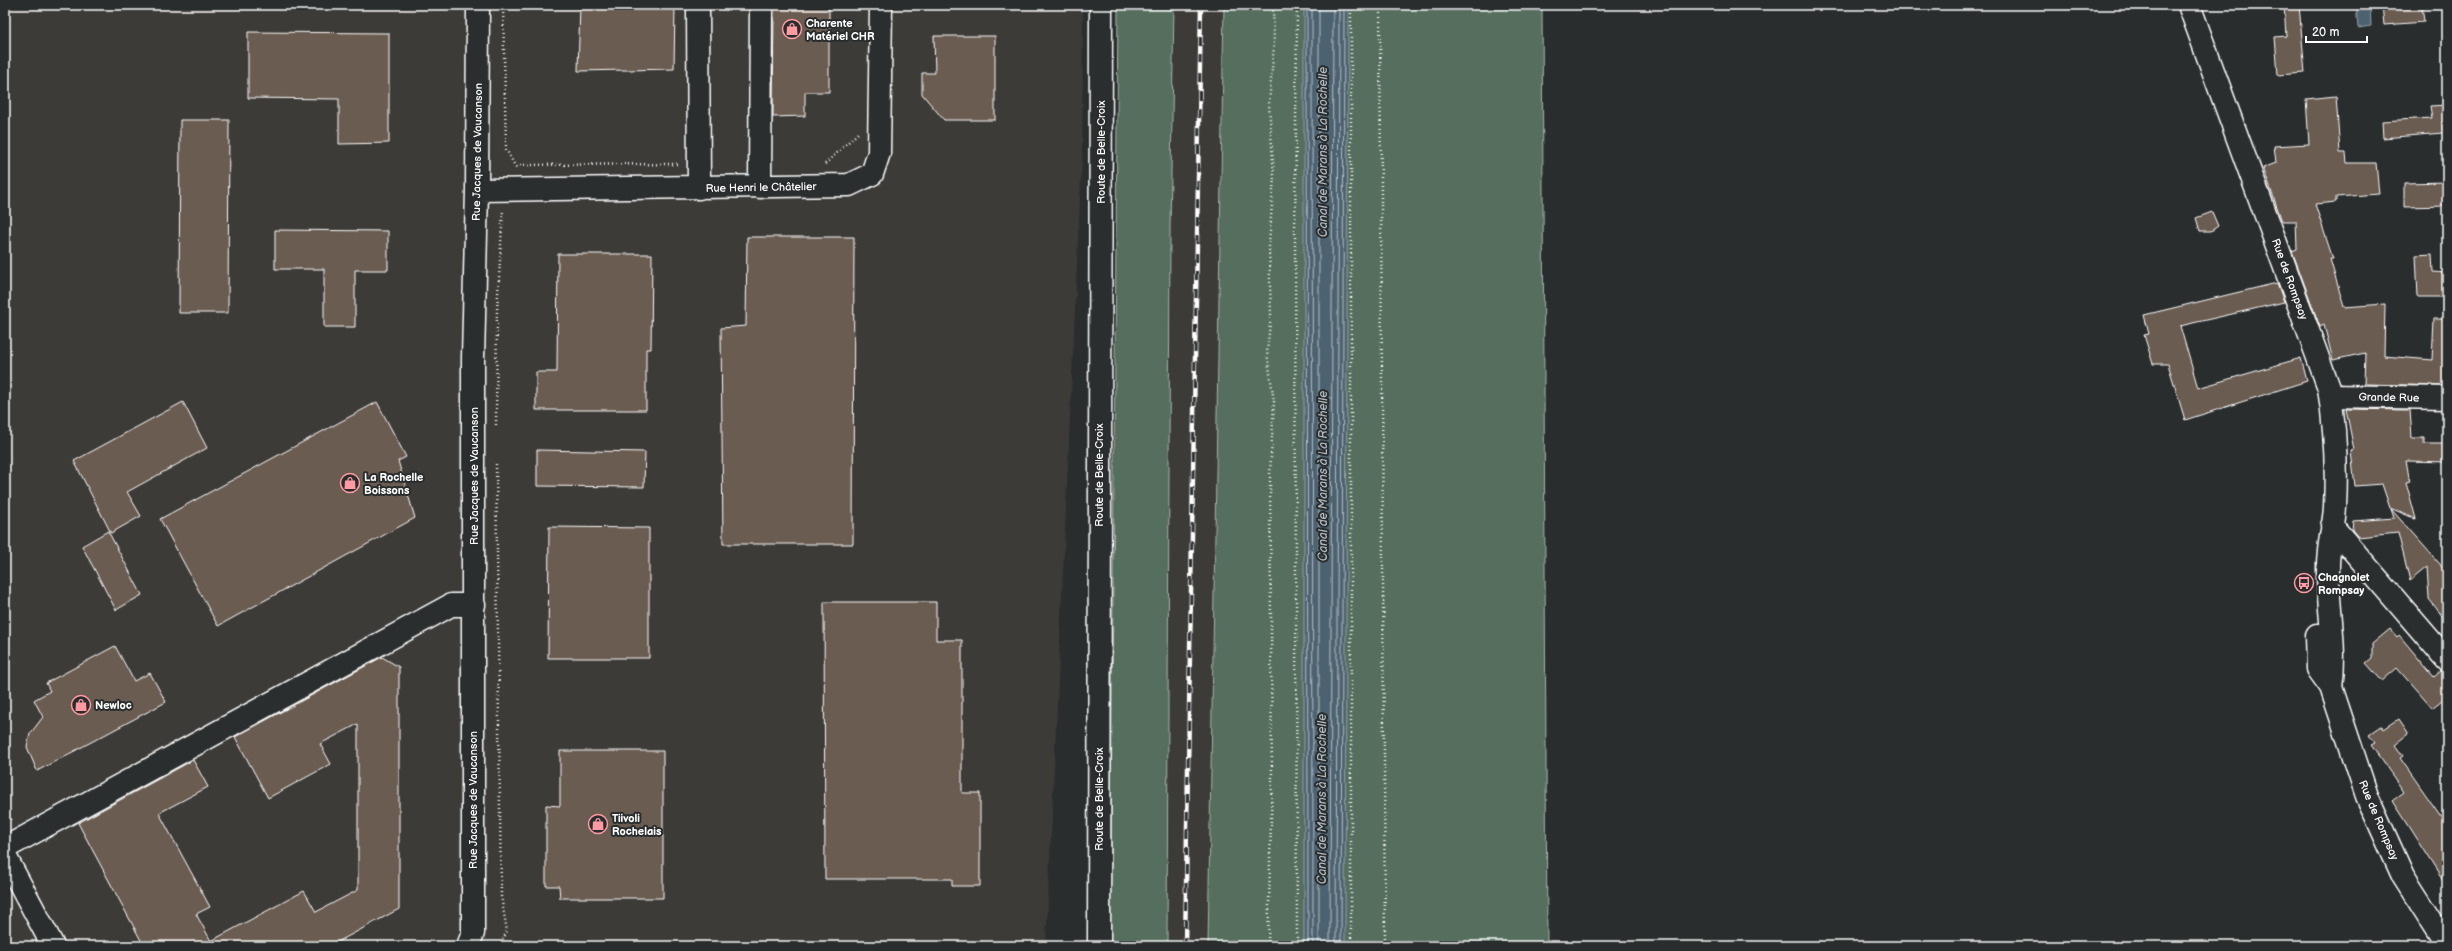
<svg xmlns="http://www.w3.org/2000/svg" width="2452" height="951" viewBox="0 0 2452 951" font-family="'Balsamiq Sans',sans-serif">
	<rect width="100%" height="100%" fill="#2a2d2e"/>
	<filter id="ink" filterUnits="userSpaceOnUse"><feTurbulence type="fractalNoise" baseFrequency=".025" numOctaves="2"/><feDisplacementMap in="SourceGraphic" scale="8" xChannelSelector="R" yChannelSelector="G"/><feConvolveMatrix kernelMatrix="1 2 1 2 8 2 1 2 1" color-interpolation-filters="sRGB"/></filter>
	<g filter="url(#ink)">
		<!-- built -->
		<path fill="#3d3b38" d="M5 5H1083L1082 155 1046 946H5Z
			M1174 5H1224L1208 946H1167L1170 228Z"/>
		<!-- green -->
		<path fill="#546e5d" stroke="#aab6ae" d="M1118 5H1174L1170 228 1167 946H1110Z
			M1224 5H1542L1547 946H1208Z"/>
		<!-- water -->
		<path fill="#4d6270" stroke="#94a1a9" d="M1304 5H1348L1345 946H1304Z
			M2356 5H2370L2371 26 2358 28Z"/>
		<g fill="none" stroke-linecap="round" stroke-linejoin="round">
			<!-- shore -->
			<path stroke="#b8c0c6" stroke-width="1" d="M1307 5 1308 946
				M1312 5 1313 946
				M1319 5V946
				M1330 946 1333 5
				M1336 946 1339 5
				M1341 946 1344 5"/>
		</g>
		<!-- building -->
		<path fill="#6a5b51" stroke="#fff" d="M580 5H675L674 69 578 71Z
			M774 5H829V92H805V116L773 117Z
			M2284 5H2299L2305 73 2278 75 2275 37 2286 36Z
			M2382 5H2422L2424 22 2384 25Z
			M248 32 389 33V143L339 144V99L248 98Z
			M934 36H995V120H944L922 94V73H935Z
			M2336 96 2340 153H2346L2347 163H2376L2379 194 2336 197V202L2315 204 2333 259H2330L2344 307 2385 304 2384 356 2432 360 2434 319H2447V386L2364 384 2365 353 2333 360 2324 325 2320 327 2292 251 2297 249 2296 221H2282L2263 168 2276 163 2274 146 2309 144 2306 99Z
			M2447 105V122H2442L2443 133 2383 138 2382 121 2432 118 2430 106Z
			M180 120H229L228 313H179Z
			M2447 182V206L2404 207V183Z
			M2212 212 2218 226 2211 231H2200L2196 218Z
			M275 230 388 231V270H355V327H324V269H275Z
			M747 237H854L853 544H723L721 328 746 326Z
			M558 254H652L651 349H646V410H536V372H557Z
			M2432 254 2433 272 2447 273V297H2418L2416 255Z
			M2277 283 2284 302 2180 326 2198 388 2301 358 2307 381 2185 420 2168 364H2153L2144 335 2149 334 2144 315Z
			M183 402 207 448 127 492 141 516 111 533 74 461Z
			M377 402 406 457 398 461 415 518 218 626 160 519Z
			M2346 409 2410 410 2412 438H2424V444H2447V462L2406 461 2410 481 2406 482 2416 519 2390 508 2382 484 2355 486 2351 451 2354 450Z
			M537 450 645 452 644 487 537 486Z
			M2391 509 2447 572V622L2429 599 2427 567 2410 581 2398 533 2358 537 2352 530 2353 521 2394 518Z
			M549 527 649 528V658H548Z
			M108 531 142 595 116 610 82 546Z
			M824 602H936V640H962V793H980V886H952V879H825Z
			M2390 629 2397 637 2399 635 2434 677 2441 671 2447 672V696L2432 708 2397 668 2382 681 2366 663 2372 658V644Z
			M115 646 134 681 150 673 166 702 37 771 27 747 30 734 43 717 34 700 50 691 46 683Z
			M382 657 399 667V909L330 946H144L78 823 193 760 208 787 159 813 210 907 196 914 211 941 304 891 316 912 358 890V724L320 744 331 764 268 798 235 737Z
			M2399 719 2409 734 2395 745 2403 756 2400 758 2447 825V887L2392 801 2404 792 2371 745 2375 743 2369 735 2382 726 2384 729Z
			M560 751H663V898H560L559 886H546V805L560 806Z"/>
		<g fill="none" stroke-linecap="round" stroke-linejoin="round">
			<defs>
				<path id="minor" d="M698 5 699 188
					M2189 5 2329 388C2335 427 2337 468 2335 507 2334 526 2328 545 2328 565 2327 605 2337 646 2331 687
					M760 187 761 5
					M477 190 849 185 872 174 879 153 881 5
					M2330 396 2447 398
					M2332 526 2447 660
					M2317 635 2318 669 2331 687 2367 796 2403 876 2447 945
					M5 848 451 605H474
					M5 856 53 946
					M468 946 473 933V359L477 190 478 5
					M1099 946 1101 5"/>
			</defs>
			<!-- minor casing -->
			<use href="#minor" stroke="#fff" stroke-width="25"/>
			<!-- path -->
			<path stroke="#fff" stroke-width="2.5" stroke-dasharray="1 3" stroke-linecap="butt" d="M503 5 506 149 516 168
				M1297 5 1295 241 1297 946
				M1351 5V946
				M1380 5 1385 946
				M825 164 858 133
				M516 165 678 164
				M496 425 497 311 503 210
				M496 464 501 896 507 931 500 946
				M5 808 12 821
				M1268 946 1272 777 1270 475 1274 402 1267 352 1271 314 1269 244 1274 177 1269 104 1274 45 1273 5"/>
			<!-- minor -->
			<use href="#minor" stroke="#2a2d2e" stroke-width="22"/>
			<defs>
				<path id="rail" d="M1185 946 1201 5"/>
			</defs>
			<!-- rail casing -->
			<use href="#rail" stroke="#fff" stroke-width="4.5"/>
			<!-- rail -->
			<use href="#rail" stroke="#2a2d2e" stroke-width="3" stroke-dasharray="9" stroke-linecap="butt"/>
		</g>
	</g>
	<!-- icons -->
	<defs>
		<symbol id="shop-ring" viewBox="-11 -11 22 22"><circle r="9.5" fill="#2a2d2e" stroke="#ff9aa2" stroke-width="1.5"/><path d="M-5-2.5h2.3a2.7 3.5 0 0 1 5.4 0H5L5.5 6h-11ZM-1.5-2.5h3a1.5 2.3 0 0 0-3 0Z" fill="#ff9aa2"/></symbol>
		<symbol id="bus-ring" viewBox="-11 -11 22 22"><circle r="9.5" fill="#2a2d2e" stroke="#ff9aa2" stroke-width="1.5"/><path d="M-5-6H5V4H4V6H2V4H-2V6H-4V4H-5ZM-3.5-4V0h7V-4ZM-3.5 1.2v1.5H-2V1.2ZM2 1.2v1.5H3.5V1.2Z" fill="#ff9aa2"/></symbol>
	</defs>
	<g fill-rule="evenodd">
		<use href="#shop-ring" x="781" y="18" width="22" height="22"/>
		<use href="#shop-ring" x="339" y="472" width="22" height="22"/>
		<use href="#bus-ring" x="2293" y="572" width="22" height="22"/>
		<use href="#shop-ring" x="70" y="694" width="22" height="22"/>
		<use href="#shop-ring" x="587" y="813" width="22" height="22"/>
	</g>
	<g text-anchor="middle" stroke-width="4" stroke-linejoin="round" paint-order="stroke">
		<!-- poi labels -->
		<g font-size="11" font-weight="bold" fill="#fff" stroke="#2a2d2e" text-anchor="start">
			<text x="806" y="27">Charente<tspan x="806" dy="13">Matériel CHR</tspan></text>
			<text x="364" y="481">La Rochelle<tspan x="364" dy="13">Boissons</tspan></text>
			<text x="2318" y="581">Chagnolet<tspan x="2318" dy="13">Rompsay</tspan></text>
			<text x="95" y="709">Newloc</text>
			<text x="612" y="822">Tiivoli<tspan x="612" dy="13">Rochelais</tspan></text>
		</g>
		<!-- street labels -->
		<g font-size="11" fill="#fff" stroke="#2a2d2e">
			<text transform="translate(477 152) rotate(-89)" y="4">Rue Jacques de Vaucanson</text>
			<text transform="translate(1101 152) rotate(-90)" y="4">Route de Belle-Croix</text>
			<text transform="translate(761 187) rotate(-1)" y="4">Rue Henri le Châtelier</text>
			<text transform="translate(2290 279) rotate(70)" y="4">Rue de Rompsay</text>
			<text transform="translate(2389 397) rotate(1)" y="4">Grande Rue</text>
			<text transform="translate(1099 475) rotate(-90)" y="4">Route de Belle-Croix</text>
			<text transform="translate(474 476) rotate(-90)" y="4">Rue Jacques de Vaucanson</text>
			<text transform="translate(1099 799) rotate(-90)" y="4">Route de Belle-Croix</text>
			<text transform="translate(473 800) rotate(-90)" y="4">Rue Jacques de Vaucanson</text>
			<text transform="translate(2379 820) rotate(67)" y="4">Rue de Rompsay</text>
		</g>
		<!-- water labels -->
		<g font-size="12" font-style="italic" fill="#afb8bf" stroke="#2a2d2e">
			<text transform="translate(1323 152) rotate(-90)" y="4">Canal de Marans à La Rochelle</text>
			<text transform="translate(1323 476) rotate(-90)" y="4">Canal de Marans à La Rochelle</text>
			<text transform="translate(1322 799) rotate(-90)" y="4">Canal de Marans à La Rochelle</text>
		</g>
	</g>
	<!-- margin -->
	<rect width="2452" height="951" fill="none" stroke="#2a2d2e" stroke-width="20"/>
	<rect x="10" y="10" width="2432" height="931" fill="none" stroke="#fff" stroke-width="1.5" filter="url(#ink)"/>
	<!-- scale -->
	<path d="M2306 36v6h61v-6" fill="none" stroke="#ffffff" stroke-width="2"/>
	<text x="2312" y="36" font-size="12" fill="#ffffff" stroke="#2a2d2e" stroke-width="3" paint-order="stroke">20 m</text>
</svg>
